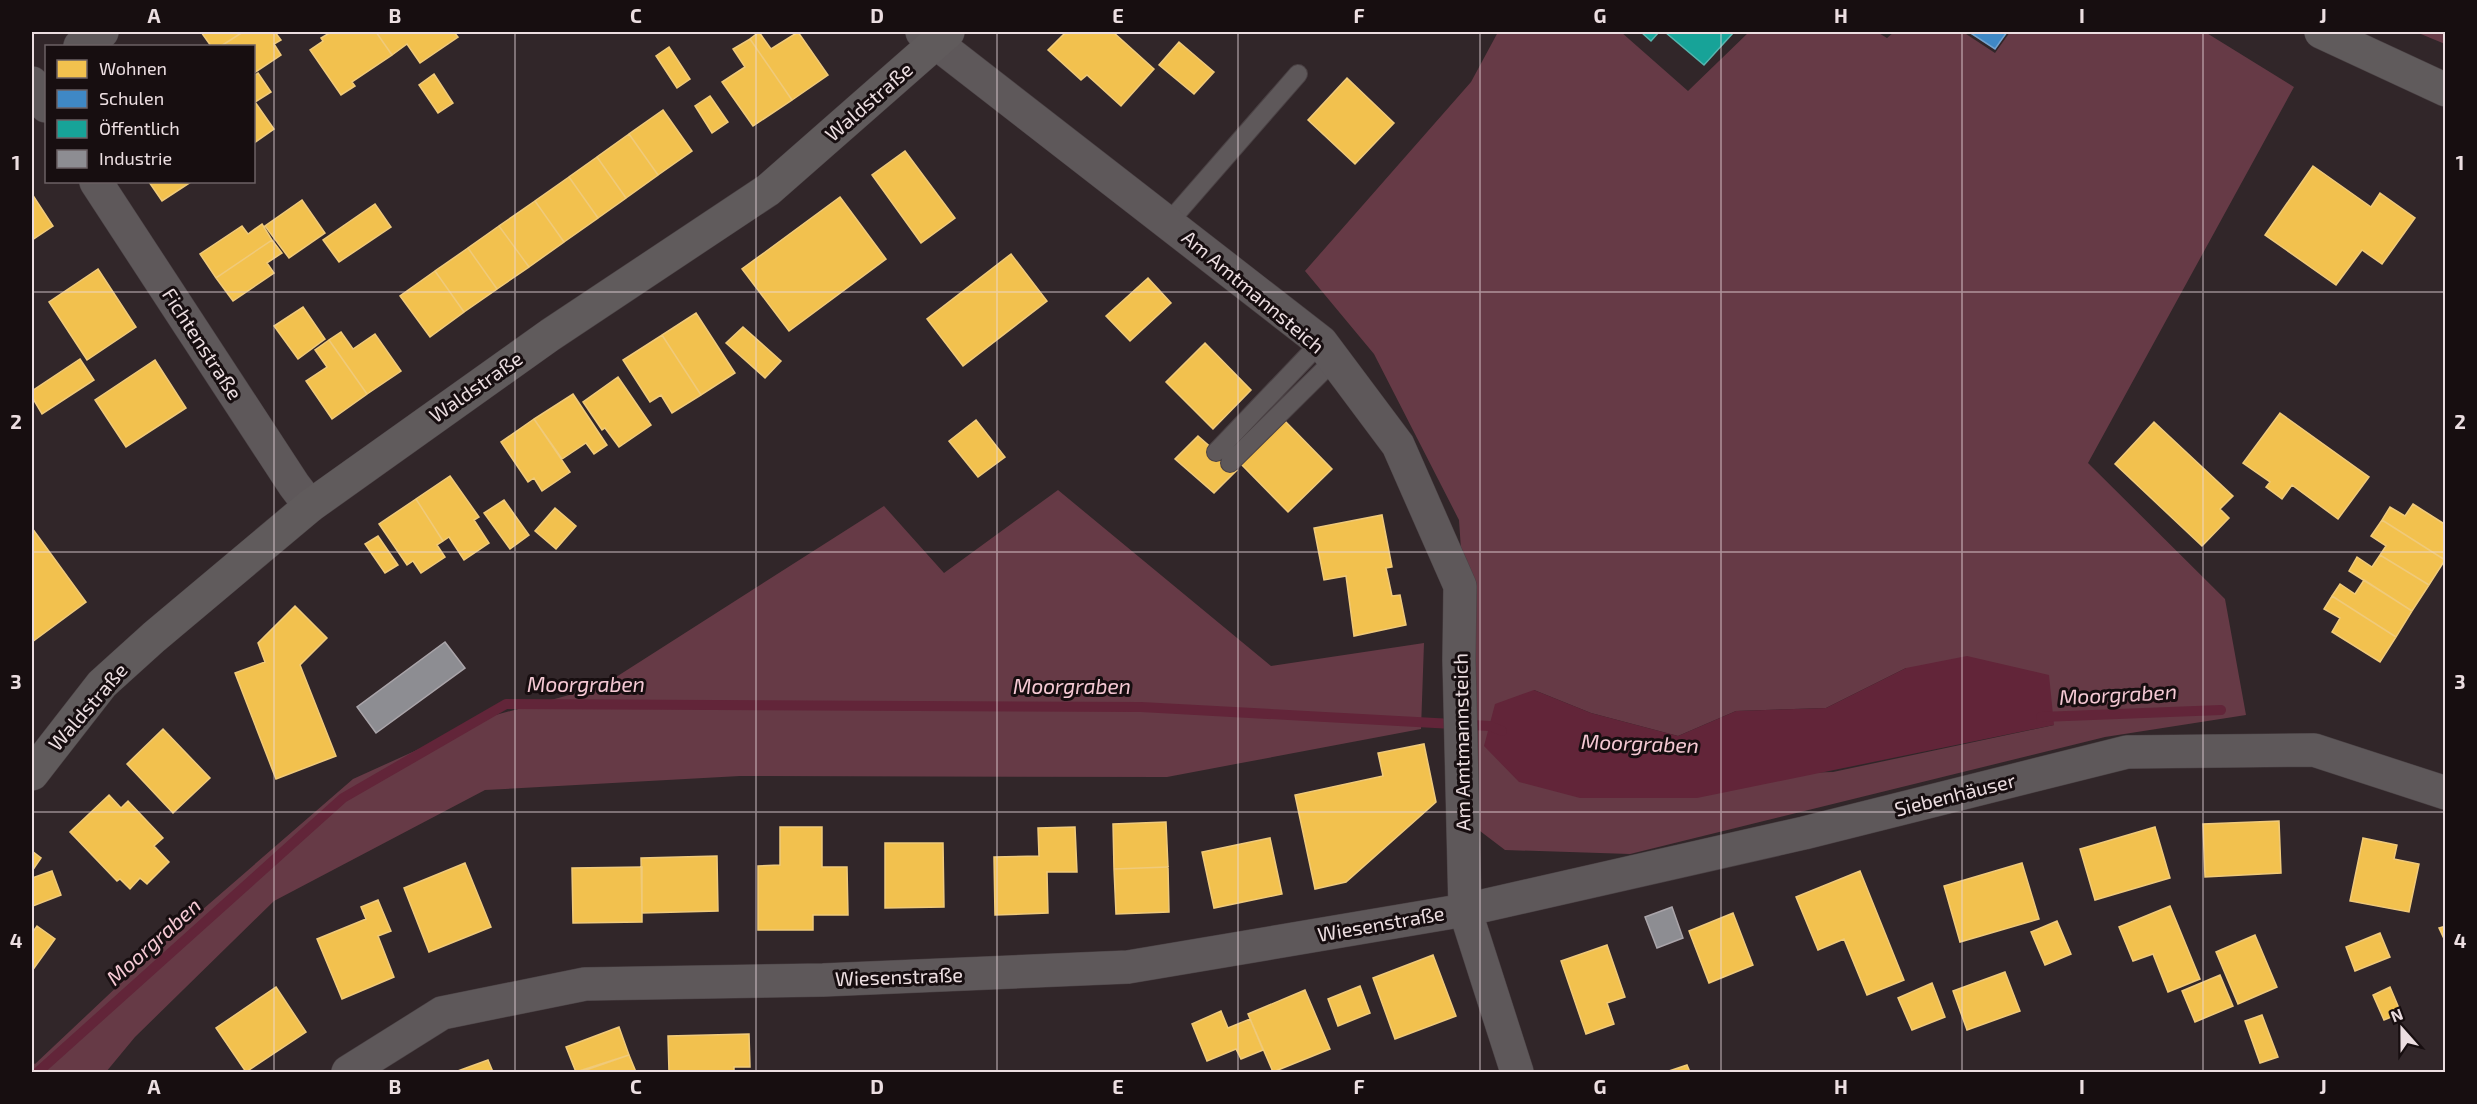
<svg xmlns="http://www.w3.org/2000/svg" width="2477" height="1104" viewBox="0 0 2477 1104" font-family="'Exo 2',sans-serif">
	<rect width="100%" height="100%" fill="#312629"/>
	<!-- green -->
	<path fill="#663a46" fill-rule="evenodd" d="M1498 32H1621L1688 91 1749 32H1877L1887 38 1894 32H1963L1995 53 2010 32H2205L2294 87 2088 463 2225 599 2246 715 2105 737 1630 854 1505 850 1480 831 1459 520 1374 354 1305 271 1471 82ZM1906 668 2054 725 1833 772 1519 782 1534 690 1591 713 1678 736 1736 711 1826 708Z
		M2416 32H2445V44Z
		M1058 490 1271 666 1424 643 1421 729 1167 777 740 776 485 790 274 901 135 1037 106 1072H32V1062L35 1064 157 949 353 779 492 716 602 686 884 506 944 573Z"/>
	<!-- water -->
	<path fill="#622539" d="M1967 656 2049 675 2054 725 1697 798H1580L1519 782 1484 746 1495 704 1534 690 1591 713 1678 736 1736 711 1826 708 1906 668Z"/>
	<!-- homes -->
	<path fill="#f2c14e" stroke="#f0ca7a" stroke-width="1.5" d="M201 32H243L221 46H211Z
		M243 32H275L281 40 274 44 281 55 254 73V46H221Z
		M331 32H376L392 55 352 82 355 86 341 95 310 50 323 41 321 38Z
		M376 32H454L458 37 420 63 407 44 392 55Z
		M759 32 771 49 798 32 828 75 792 100 750 39Z
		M1066 32H1113L1154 69 1121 106 1087 75 1081 80 1048 50Z
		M750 39 792 100 753 126 722 82 745 67 733 49Z
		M1179 42 1214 72 1194 94 1159 65Z
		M669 47 690 79 677 88 656 56Z
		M258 73 271 92 255 102 274 129 254 143V76Z
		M434 74 453 103 438 113 419 85Z
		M1347 78 1394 123 1355 164 1308 120Z
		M710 96 728 122 712 133 695 106Z
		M663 110 692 151 658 175 629 134Z
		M629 134 658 175 626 198 597 157Z
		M905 151 955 218 921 243 872 175Z
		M597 157 626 198 598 218 569 177Z
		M2313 166 2371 207 2380 193 2415 218 2382 264 2362 250 2336 285 2265 235Z
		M569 177 598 218 564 242 535 201Z
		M149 182H191L162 201Z
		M32 194 53 226 32 240Z
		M840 197 886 259 789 331 742 269Z
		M302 200 325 233 289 258 265 226Z
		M535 201 564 242 529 267 499 226Z
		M375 204 391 227 339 262 323 240Z
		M262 224 272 240 216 278 200 254 242 226 248 234Z
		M499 226 529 267 497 289 468 248Z
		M272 240 282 253 267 263 274 273 233 301 216 278Z
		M468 248 497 289 464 312 435 271Z
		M1011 254 1047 301 963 366 927 319Z
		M98 269 136 327 87 360 49 302Z
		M435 271 464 312 430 337 400 296Z
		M1148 278 1171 303 1130 341 1106 316Z
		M303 307 325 339 298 359 274 326Z
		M696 313 735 373 701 395 662 335Z
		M743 327 781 361 765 378 726 343Z
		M341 332 353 349 375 334 401 371 367 394 329 340Z
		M662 335 701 395 672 413 661 395 650 402 623 360Z
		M329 340 367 394 332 419 306 381 327 367 315 350Z
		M1205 343 1251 390 1213 429 1166 382Z
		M80 359 94 380 42 414 32 397V391Z
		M155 360 186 408 126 447 95 400Z
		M618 377 651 425 619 447 605 428 602 430 583 402Z
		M573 394 607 445 594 454 586 443 562 459 534 419Z
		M2280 413 2369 477 2338 519 2292 485 2282 499 2266 487 2270 482 2243 463Z
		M534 419 570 472 542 491 534 478 528 482 501 442Z
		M1283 419 1332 469 1288 512 1239 462Z
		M976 420 1005 457 978 477 949 441Z
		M2154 422 2233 496 2220 509 2229 518 2202 546 2115 464Z
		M1198 436 1237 470 1214 493 1175 459Z
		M450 476 479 517 474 520 489 543 464 560 449 537 443 541 416 499Z
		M416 499 443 541 437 545 445 557 421 573 413 561 407 565 379 524Z
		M504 500 529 535 510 549 484 513Z
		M2413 504 2446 525 2445 560 2382 520 2390 507 2405 516Z
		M555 508 576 526 556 549 535 531Z
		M1382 515 1392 567 1386 568 1392 596 1400 595 1406 625 1354 636 1346 576 1324 580 1314 528Z
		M2382 520 2445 560 2429 585 2380 555 2386 546 2371 536Z
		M32 528 86 602 32 642Z
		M378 536 398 565 385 573 365 544Z
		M2380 555 2429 585 2412 611 2349 571 2357 557 2372 567Z
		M2364 580 2412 611 2396 637 2332 596 2340 584 2355 594Z
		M2332 596 2396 637 2380 662 2332 632 2340 618 2324 609Z
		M295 606 327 638 300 665 336 756 276 779 235 673 265 662 258 643Z
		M163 729 210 778 173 813 127 764Z
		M1424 744 1436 802 1346 882 1315 889 1295 795 1383 776 1378 753Z
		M109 795 121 808 128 801 163 838 154 846 169 862 147 884 140 878 130 889 120 879 117 881 70 832Z
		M2279 821 2281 873 2205 877 2203 824Z
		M1166 822 1168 867 1114 869 1113 824Z
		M780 827H822V867H847L848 915H813V930H758V866L780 865Z
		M1075 827 1077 872H1047L1048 913 995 915 994 857 1039 856 1038 828Z
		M2155 827 2170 878 2095 900 2080 849Z
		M1270 838 1282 894 1214 908 1202 852Z
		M2363 838 2397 845 2394 859 2419 864 2409 912 2350 901Z
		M885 843H943L944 907 885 908Z
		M32 851 41 858 32 871Z
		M717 856 718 911 642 913 641 858Z
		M465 863 491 927 429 952 404 888Z
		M2022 863 2039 919 1960 942 1944 886Z
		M642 867V922L573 923 572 868Z
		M1168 867 1169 912 1116 914 1114 869Z
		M52 871 61 895 33 906 32 878Z
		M1860 871 1904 980 1867 995 1844 939 1818 950 1796 897Z
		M378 900 391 931 378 936 394 977 342 999 317 939 366 919 361 907Z
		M2170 906 2200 979 2168 992 2153 954 2133 961 2119 927Z
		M1733 913 1753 965 1709 983 1689 931Z
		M2057 921 2071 954 2045 965 2031 932Z
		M37 926 55 939 32 971V933Z
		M2446 926V943L2439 928Z
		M2380 933 2390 957 2355 971 2346 947Z
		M2255 935 2277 987 2238 1004 2216 952Z
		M1607 945 1625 997 1607 1003 1614 1024 1586 1034 1561 961Z
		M1433 955 1456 1016 1395 1039 1373 978Z
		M2005 972 2020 1011 1967 1030 1953 991Z
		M2220 975 2233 1006 2195 1022 2182 991Z
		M1932 983 1945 1017 1912 1030 1898 998Z
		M1360 986 1370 1013 1338 1026 1328 999Z
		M276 987 306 1032 246 1072 216 1028Z
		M2390 987 2401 1013 2384 1020 2373 995Z
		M1305 990 1330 1049 1273 1072 1248 1014Z
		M1221 1011 1228 1028 1250 1019 1263 1050 1241 1059 1236 1049 1207 1061 1192 1024Z
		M2262 1015 2278 1057 2260 1063 2245 1021Z
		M619 1027 629 1055 576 1072 566 1047Z
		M749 1034 750 1067H734V1072H669L668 1036Z
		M629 1055 636 1072H587L586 1070Z
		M488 1060 493 1072H455Z
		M1687 1065 1690 1072H1666Z"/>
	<!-- schools -->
	<path fill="#3f88c5" stroke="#73a2cd" stroke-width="1.5" d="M1969 32H2007L1995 49Z"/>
	<!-- public -->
	<path fill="#17a398" stroke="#57b5ae" stroke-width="1.5" d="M1641 32H1659L1651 41Z
		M1665 32H1734L1704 65Z"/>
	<!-- industry -->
	<path fill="#8d8d92" stroke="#aaa5aa" stroke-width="1.5" d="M445 642 465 668 376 733 357 707Z
		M1672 907 1683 938 1657 948 1645 917Z"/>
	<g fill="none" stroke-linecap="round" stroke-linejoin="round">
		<!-- stream -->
		<path stroke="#622539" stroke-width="10" d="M2041 717 2221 710
			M38 1072 343 798 506 704 1141 707 1490 726 1502 731"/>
		<defs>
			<path id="lane" d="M1169 222 1298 74
				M1216 452 1321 342
				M1230 463 1334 360"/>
			<path id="street" d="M922 32 1321 342 1398 445 1460 586 1459 660 1465 910 1517 1072
				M80 46 102 32
				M32 83 46 106
				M96 182 294 485 310 506
				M348 1072 442 1013 585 984 823 980 1128 967 1465 910 1804 833 2127 752 2314 750 2446 793"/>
			<path id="secondary" d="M2321 32 2446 90
				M32 774 102 684 154 637 310 506 550 335 768 190 948 32"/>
		</defs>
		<!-- lane casing -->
		<use href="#lane" stroke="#4a4144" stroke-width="20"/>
		<!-- street casing -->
		<use href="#street" stroke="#4a4144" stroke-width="34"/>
		<!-- secondary casing -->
		<use href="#secondary" stroke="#4a4144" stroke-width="34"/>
		<!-- lane -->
		<use href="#lane" stroke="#5e585a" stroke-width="18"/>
		<!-- street -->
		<use href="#street" stroke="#5e585a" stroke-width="33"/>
		<!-- secondary -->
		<use href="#secondary" stroke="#605b5c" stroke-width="33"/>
	</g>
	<!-- grid -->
	<path fill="none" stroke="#ecdee1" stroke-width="1.5" stroke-opacity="0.55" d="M274 32V1072M515 32V1072M756 32V1072M997 32V1072M1238 32V1072M1480 32V1072M1721 32V1072M1962 32V1072M2203 32V1072M32 292H2446M32 552H2446M32 812H2446"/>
	<g text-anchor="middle" stroke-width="6" stroke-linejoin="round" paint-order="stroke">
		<!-- street labels -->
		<g font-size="20" fill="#ecdee1" stroke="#170e10">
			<text transform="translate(869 102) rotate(-41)" y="7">Waldstraße</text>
			<text transform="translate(1253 292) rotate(40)" y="7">Am Amtmannsteich</text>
			<text transform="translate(202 344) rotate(57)" y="7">Fichtenstraße</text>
			<text transform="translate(476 387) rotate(-35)" y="7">Waldstraße</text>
			<text transform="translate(88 707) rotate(-49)" y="7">Waldstraße</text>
			<text transform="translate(1462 742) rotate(-91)" y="7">Am Amtmannsteich</text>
			<text transform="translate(1955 795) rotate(-14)" y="7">Siebenhäuser</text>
			<text transform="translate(1381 924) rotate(-10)" y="7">Wiesenstraße</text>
			<text transform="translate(899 977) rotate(-2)" y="7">Wiesenstraße</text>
		</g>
		<!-- water labels -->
		<g font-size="21" font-style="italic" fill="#f5c9d4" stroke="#170e10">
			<text x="586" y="692">Moorgraben</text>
			<text x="1072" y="694">Moorgraben</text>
			<text transform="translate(2118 695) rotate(-3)" y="7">Moorgraben</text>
			<text transform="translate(1640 744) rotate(2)" y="7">Moorgraben</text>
			<text transform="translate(154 942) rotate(-42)" y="7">Moorgraben</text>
		</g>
	</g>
	<!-- border -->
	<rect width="2477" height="1104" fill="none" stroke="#170e10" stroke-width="66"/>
	<!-- legend -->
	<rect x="45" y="45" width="210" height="138" fill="#170e10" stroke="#6c6164" stroke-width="1.5"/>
	<rect x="57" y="60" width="30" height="18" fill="#f2c14e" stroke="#6c6164" stroke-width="1.5"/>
	<text x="99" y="75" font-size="18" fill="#ecdee1">Wohnen</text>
	<rect x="57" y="90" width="30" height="18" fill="#3f88c5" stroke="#6c6164" stroke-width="1.5"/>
	<text x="99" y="105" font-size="18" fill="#ecdee1">Schulen</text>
	<rect x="57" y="120" width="30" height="18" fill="#17a398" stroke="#6c6164" stroke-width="1.5"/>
	<text x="99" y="135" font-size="18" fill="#ecdee1">Öffentlich</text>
	<rect x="57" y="150" width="30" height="18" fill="#8d8d92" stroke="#6c6164" stroke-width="1.5"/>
	<text x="99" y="165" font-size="18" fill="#ecdee1">Industrie</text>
	<!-- north arrow -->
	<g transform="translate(2402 1029) rotate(339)" stroke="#170e10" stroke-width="4.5" paint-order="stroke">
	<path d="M0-4.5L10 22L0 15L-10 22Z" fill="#ecdee1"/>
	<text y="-9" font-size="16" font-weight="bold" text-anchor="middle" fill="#ecdee1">N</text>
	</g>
	<rect x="33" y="33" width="2411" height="1038" fill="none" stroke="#ecdee1" stroke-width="2"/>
	<g font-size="20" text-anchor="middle" font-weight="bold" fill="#ecdee1">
		<text x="154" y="23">A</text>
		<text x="395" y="23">B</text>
		<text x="636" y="23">C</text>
		<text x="877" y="23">D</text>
		<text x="1118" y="23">E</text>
		<text x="1359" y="23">F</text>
		<text x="1600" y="23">G</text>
		<text x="1841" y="23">H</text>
		<text x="2082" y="23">I</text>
		<text x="2323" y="23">J</text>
		<text x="16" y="170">1</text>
		<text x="2460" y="170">1</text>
		<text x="16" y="429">2</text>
		<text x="2460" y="429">2</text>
		<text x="16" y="689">3</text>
		<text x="2460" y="689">3</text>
		<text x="16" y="948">4</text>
		<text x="2460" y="948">4</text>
		<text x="154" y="1094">A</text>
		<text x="395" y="1094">B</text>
		<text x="636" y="1094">C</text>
		<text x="877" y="1094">D</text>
		<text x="1118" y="1094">E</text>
		<text x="1359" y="1094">F</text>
		<text x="1600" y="1094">G</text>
		<text x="1841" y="1094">H</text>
		<text x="2082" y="1094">I</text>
		<text x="2323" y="1094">J</text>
	</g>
</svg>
